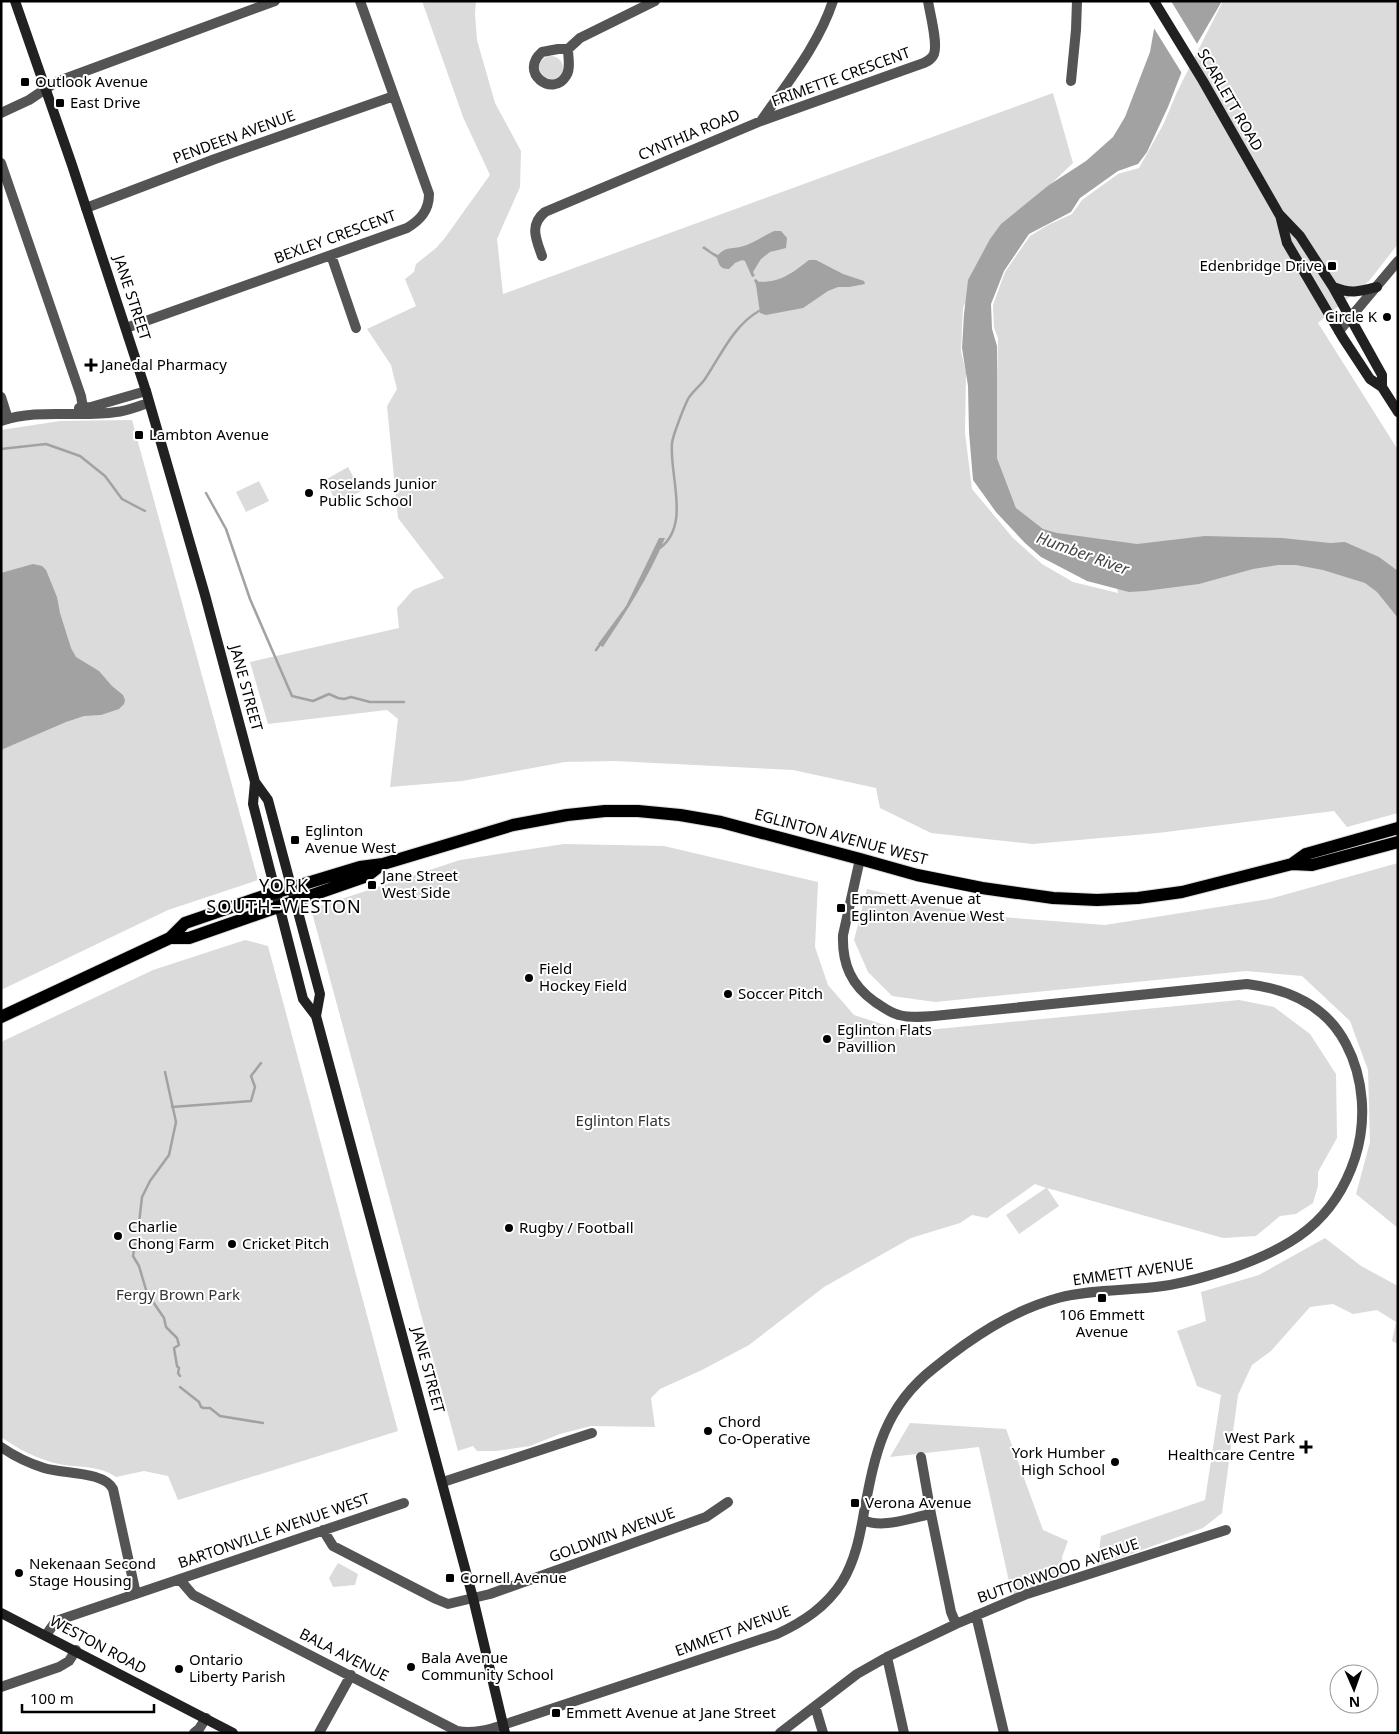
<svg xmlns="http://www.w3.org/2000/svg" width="1399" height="1734" viewBox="0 0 1399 1734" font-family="'Noto Sans',sans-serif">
	<rect width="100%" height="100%" fill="#fff"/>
	<!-- green -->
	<path fill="#dbdbdb" d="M422 1H476L475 14 477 40 495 103 521 151 520 187 497 239 503 294 1053 93 1073 163 1032 202 980 267 963 308 961 351 966 372 965 433 972 489 1013 538 1042 564 1073 582 1118 593 1109 547 1041 531 1016 508 997 458 996 410 998 338 994 328 993 305 1005 272 1030 236 1048 225 1072 214 1082 200 1118 174 1139 168 1164 123 1177 92 1223 1H1398V244L1369 281 1318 323 1398 450V813L1347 827 1334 811 1158 833 1033 844 931 833 880 808 876 788 793 770 615 761 565 762 462 781 390 787 398 719 387 710 268 724 250 662 399 628 397 608 413 590 444 578 398 518 387 406 397 389 391 365 367 329 416 306 405 279 414 272 416 264 436 248 444 239 490 175 463 117Z
		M539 68a12 12 0 1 1 24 0a12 12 0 1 1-24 0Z
		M132 420 258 880 168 910 1 990V430L60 421Z
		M348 467 361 491 337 504 325 480Z
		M259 481 269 501 246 512 236 492Z
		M564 844 664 846 818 882 815 947 828 985 854 1015 906 1032 1239 1000 1274 1007 1310 1034 1336 1074 1337 1138 1318 1172V1186L1313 1203 1296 1214 1280 1216 1256 1236 1223 1238 1047 1188 1059 1206 1019 1234 1006 1215 1046 1188 1035 1184 987 1218 972 1215 960 1223 911 1238 824 1287 749 1345 702 1370 660 1389 651 1398 655 1427 591 1426 560 1434 530 1446 496 1451H477L473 1446 458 1451 311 909 460 860Z
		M1398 863V1228L1356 1194 1370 1142 1368 1070 1350 1021 1302 976 1246 971 935 1002 892 996 868 972 854 940 867 889 975 915 1105 925 1269 899Z
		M245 940 268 946 398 1431 178 1500 168 1476 144 1471 116 1477C100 1465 78 1468 59 1464 37 1459 20 1450 1 1437V1042L153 970Z
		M1325 1238 1361 1266 1398 1286V1344L1392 1341 1396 1322 1377 1310 1353 1314 1333 1304 1310 1307 1271 1351 1252 1365 1238 1395 1222 1513 1203 1528 1097 1566 1101 1536 1205 1500 1221 1395 1197 1386 1177 1331 1206 1321 1201 1292 1259 1275Z
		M910 1423 1006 1429 1043 1530 1068 1541 1062 1557 1064 1576 1012 1595 979 1447 890 1457Z
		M338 1563 358 1574 355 1585 333 1587 329 1578Z"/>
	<!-- water -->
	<path fill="#a2a2a2" d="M1159 1H1222L1184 66 1168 107 1147 152 1138 164 1118 171 1080 198 1071 212 1029 234 1004 271 991 304 992 329 997 346V458L1016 508 1043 529 1057 533 1137 544 1205 536 1282 538 1330 543 1345 542 1379 557 1398 571V618L1377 592 1365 583 1323 570 1296 565H1278L1253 569 1199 584 1145 591 1129 592 1087 581 1041 557 1025 543 996 512 973 480 969 432 968 386 962 348 964 314 968 280 990 239 1001 224 1049 185 1086 161 1113 137 1125 117 1150 52Z
		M774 231H781L787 238 786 248 770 252 761 259 753 272 755 276 752 277 745 261 742 260 735 263 729 269C721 269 719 266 717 258L702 248 704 246 712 252 718 255C725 247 731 249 740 247 752 244 763 236 774 231Z
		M809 260H816L843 274 864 281 865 284 849 287H838L828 291 803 308 766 315 760 313 756 285 754 280 756 279 759 282C782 282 792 273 809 260Z
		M659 538H665C649 577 626 612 603 647L598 644 626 606Z
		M33 564 42 566 46 570 57 597 60 613 71 648 76 657 99 671 112 686 123 695 125 700 124 704 119 709 101 715 84 716 66 722 1 750V573Z"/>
	<!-- pier -->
	<path fill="#fff" d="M1156 1H1171L1199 47 1183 75 1152 25Z"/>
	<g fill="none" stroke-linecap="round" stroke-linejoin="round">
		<!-- stream -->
		<path stroke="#a2a2a2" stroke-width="2.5" d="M1 449 46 444 80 456 105 476 122 499 145 511
			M206 493 226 529 250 599 292 696 313 701 329 694 338 698 344 699 351 697 370 702H404
			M660 548C691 525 669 475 672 443 673 435 684 407 688 399 692 392 700 386 705 379 721 355 734 325 759 311
			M596 650 601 643
			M172 1107 251 1101 255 1087 251 1076 261 1063
			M139 1223 142 1197 150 1181 169 1155 176 1122 165 1072
			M136 1239 133 1256 139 1266 147 1293 164 1318 166 1327 177 1338 179 1345 174 1348 177 1366 179 1368 178 1373 180 1376
			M180 1387 199 1402 201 1407 204 1408H210L220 1416 263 1423"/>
		<defs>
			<path id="primary" d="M1292 864 1306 854 1398 828
				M170 938H189L367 876 381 865
				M1 1017 170 938 185 923 261 897 360 867 383 864 513 825 567 815 605 811H638L680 815 721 822 860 859 917 875 982 888 1053 898 1097 900 1138 898 1182 892 1292 864 1312 865 1398 842"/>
		</defs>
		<!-- primary casing -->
		<use href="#primary" stroke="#dbdbdb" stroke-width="14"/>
		<!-- minor -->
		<path stroke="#545454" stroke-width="10" d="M558 49H568C568 57 571 69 566 76 553 98 518 73 542 52Z
			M568 49 580 38 655 1
			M1071 81 1076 30 1077 1
			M1 113 29 100 56 82 275 1
			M761 121C787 83 818 46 833 1
			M1 163 81 396 83 408
			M86 208 215 159 394 96
			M331 255 356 328
			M542 256C536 239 529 225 545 212L761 121 918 65C924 63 931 61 934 54 938 43 930 14 928 1
			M126 328 407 228C420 220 429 211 429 194L360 1
			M1339 331 1398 261
			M1 397 8 419
			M79 408 91 407 146 391
			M1 421C38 408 78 418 116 412 127 411 138 406 149 403
			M1 1447C14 1456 28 1463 44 1468 62 1474 104 1471 113 1489L136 1594
			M921 1457 931 1514 951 1612 956 1624
			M443 1482 592 1433
			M863 1520C883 1529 909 1518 931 1514
			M323 1530 333 1546 436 1599 448 1604 490 1594 706 1517 728 1502
			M180 1580 193 1595 457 1731C473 1734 488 1730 503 1725
			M976 1615 1004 1733
			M46 1635 56 1621 404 1503
			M887 1657 904 1733
			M1 1687 59 1667 69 1661 76 1650
			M815 1706 823 1733
			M194 1733 199 1729 206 1718
			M319 1733 351 1675
			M780 1733 857 1674 887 1657 956 1624 1027 1594 1226 1530"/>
		<!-- tertiary -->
		<path stroke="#545454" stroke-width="10" d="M503 1725 777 1634C803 1622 826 1607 842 1582 855 1561 860 1536 864 1512 875 1453 884 1407 934 1368 971 1338 1011 1311 1058 1298 1092 1289 1128 1291 1163 1286 1186 1283 1208 1276 1230 1269 1291 1248 1334 1222 1355 1158 1367 1121 1364 1078 1346 1044 1326 1005 1288 989 1247 984L934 1016C922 1017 910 1018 899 1015 890 1013 883 1007 875 1002 851 985 842 964 843 935L860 859"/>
		<!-- secondary -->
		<path stroke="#212121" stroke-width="10" d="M15 1 72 165 146 391 205 595 255 782 268 800 320 994 316 1016
			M1154 1 1203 81 1279 214 1300 236 1333 287 1382 375V387
			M1280 215 1287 243 1343 338 1370 379 1382 387 1398 412
			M1333 287C1351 294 1358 292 1377 287
			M255 782 253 804 303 999 316 1016 473 1598 505 1733
			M1 1613 233 1733"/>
		<!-- primary -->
		<use href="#primary" stroke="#000" stroke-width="12"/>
	</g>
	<!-- markers -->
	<g fill="#000" stroke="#fff" stroke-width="2">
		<rect x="20" y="77" width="10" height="10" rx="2.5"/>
		<rect x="55" y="98" width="10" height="10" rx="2.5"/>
		<rect x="1327" y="261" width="10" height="10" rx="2.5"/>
		<circle cx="1387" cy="317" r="5"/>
		<path d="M88.5 357.5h5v5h5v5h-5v5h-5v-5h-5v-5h5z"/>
		<rect x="134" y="430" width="10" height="10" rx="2.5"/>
		<circle cx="309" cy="493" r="5"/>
		<rect x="290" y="835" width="10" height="10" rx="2.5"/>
		<rect x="367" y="880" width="10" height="10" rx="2.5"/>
		<rect x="836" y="903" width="10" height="10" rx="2.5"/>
		<circle cx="529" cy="978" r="5"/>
		<circle cx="728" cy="994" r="5"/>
		<circle cx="827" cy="1039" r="5"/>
		<circle cx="509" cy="1228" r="5"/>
		<circle cx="118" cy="1236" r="5"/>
		<circle cx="232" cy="1244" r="5"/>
		<rect x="1097" y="1293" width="10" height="10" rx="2.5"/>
		<circle cx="708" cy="1431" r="5"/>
		<path d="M1303.5 1439.5h5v5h5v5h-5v5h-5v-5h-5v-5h5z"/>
		<circle cx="1115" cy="1462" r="5"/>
		<rect x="850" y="1498" width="10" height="10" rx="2.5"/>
		<circle cx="19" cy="1573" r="5"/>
		<rect x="445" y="1573" width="10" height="10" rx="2.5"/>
		<circle cx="411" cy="1667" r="5"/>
		<circle cx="179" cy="1669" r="5"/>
		<rect x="551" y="1708" width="10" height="10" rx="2.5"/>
	</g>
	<g text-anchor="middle" stroke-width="4" stroke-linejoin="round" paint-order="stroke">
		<!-- street labels -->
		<g font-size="15" fill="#000" stroke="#fff">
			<text transform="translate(841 77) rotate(-20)" y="5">FRIMETTE CRESCENT</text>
			<text transform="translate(1230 100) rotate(60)" y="5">SCARLETT ROAD</text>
			<text transform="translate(689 135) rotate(-23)" y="5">CYNTHIA ROAD</text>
			<text transform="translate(234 137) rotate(-20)" y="5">PENDEEN AVENUE</text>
			<text transform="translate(335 237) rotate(-20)" y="5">BEXLEY CRESCENT</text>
			<text transform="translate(132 298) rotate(72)" y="5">JANE STREET</text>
			<text transform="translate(246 688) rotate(75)" y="5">JANE STREET</text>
			<text transform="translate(841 837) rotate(15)" y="5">EGLINTON AVENUE WEST</text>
			<text transform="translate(1133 1272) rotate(-8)" y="5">EMMETT AVENUE</text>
			<text transform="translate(428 1370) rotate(75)" y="5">JANE STREET</text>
			<text transform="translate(274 1531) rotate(-19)" y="5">BARTONVILLE AVENUE WEST</text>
			<text transform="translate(612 1535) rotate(-20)" y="5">GOLDWIN AVENUE</text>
			<text transform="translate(1058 1571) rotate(-19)" y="5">BUTTONWOOD AVENUE</text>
			<text transform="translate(733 1631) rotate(-20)" y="5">EMMETT AVENUE</text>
			<text transform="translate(98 1645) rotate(28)" y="5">WESTON ROAD</text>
			<text transform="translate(344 1655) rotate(27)" y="5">BALA AVENUE</text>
		</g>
		<!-- poi labels -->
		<g font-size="15" fill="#000" stroke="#fff" text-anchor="start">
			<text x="35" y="87">Outlook Avenue</text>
			<text x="70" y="108">East Drive</text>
			<text x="1322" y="271" text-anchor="end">Edenbridge Drive</text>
			<text x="1377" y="322" text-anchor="end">Circle K</text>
			<text x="101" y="370">Janedal Pharmacy</text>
			<text x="149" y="440">Lambton Avenue</text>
			<text x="319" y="489">Roselands Junior<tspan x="319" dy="17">Public School</tspan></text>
			<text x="305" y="836">Eglinton<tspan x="305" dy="17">Avenue West</tspan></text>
			<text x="382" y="881">Jane Street<tspan x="382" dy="17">West Side</tspan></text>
			<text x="851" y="904">Emmett Avenue at<tspan x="851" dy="17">Eglinton Avenue West</tspan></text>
			<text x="539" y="974">Field<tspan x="539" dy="17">Hockey Field</tspan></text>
			<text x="738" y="999">Soccer Pitch</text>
			<text x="837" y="1035">Eglinton Flats<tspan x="837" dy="17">Pavillion</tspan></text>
			<text x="128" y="1232">Charlie<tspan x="128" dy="17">Chong Farm</tspan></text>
			<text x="519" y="1233">Rugby / Football</text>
			<text x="242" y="1249">Cricket Pitch</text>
			<text x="1102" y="1320" text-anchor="middle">106 Emmett<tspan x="1102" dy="17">Avenue</tspan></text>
			<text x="718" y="1427">Chord<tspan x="718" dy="17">Co-Operative</tspan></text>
			<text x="1295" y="1443" text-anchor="end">West Park<tspan x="1295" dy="17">Healthcare Centre</tspan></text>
			<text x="1105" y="1458" text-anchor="end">York Humber<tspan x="1105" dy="17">High School</tspan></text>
			<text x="865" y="1508">Verona Avenue</text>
			<text x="29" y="1569">Nekenaan Second<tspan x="29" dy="17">Stage Housing</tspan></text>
			<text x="460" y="1583">Cornell Avenue</text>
			<text x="421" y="1663">Bala Avenue<tspan x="421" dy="17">Community School</tspan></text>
			<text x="189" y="1665">Ontario<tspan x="189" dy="17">Liberty Parish</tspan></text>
			<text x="566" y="1718">Emmett Avenue at Jane Street</text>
		</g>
		<!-- park labels -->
		<g font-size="15" fill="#323232" stroke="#fff">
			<text x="623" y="1126">Eglinton Flats</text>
			<text x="178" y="1300">Fergy Brown Park</text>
		</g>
		<!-- water labels -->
		<g font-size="16" font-style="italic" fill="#434343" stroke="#fff">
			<text transform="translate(1083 553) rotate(20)" y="6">Humber River</text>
		</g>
		<!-- quarter labels -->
		<g font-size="18" letter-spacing="1" fill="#000" stroke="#fff">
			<text x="284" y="892">YORK<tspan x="284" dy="21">SOUTH–WESTON</tspan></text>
		</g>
	</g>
	<!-- border -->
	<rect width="1399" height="1734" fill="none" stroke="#000000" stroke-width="5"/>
	<!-- north arrow -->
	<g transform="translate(1354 1689) rotate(178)"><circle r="24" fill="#ffffff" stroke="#999999"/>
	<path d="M0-4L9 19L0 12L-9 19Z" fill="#000000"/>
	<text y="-8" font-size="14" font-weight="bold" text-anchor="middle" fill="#000000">N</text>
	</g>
	<!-- scale -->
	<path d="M22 1704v8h132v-8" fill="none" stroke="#000000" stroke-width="2.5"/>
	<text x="30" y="1704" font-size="15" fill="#000000" stroke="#ffffff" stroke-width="4" paint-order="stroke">100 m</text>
</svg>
